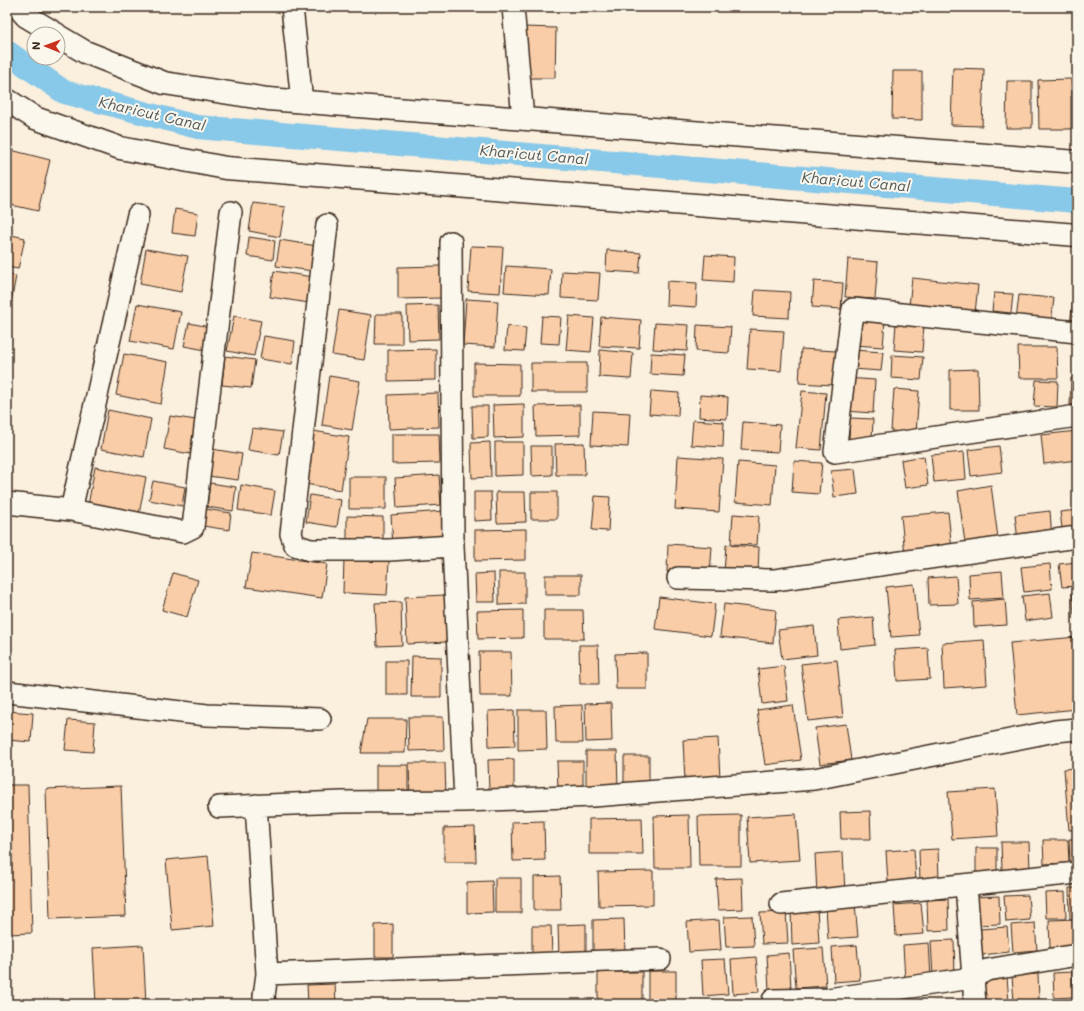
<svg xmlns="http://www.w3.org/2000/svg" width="1084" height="1011" viewBox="0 0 1084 1011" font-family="Mali,sans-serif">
	<rect width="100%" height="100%" fill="#fbefde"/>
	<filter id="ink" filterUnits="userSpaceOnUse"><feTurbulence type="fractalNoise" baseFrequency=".025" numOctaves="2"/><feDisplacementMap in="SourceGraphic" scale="8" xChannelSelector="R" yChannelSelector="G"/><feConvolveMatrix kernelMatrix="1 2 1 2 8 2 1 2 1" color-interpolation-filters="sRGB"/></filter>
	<g filter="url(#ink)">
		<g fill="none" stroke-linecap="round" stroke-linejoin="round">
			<!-- canal -->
			<path stroke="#88c8e8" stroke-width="24" d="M7 52 64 92 197 127 1077 201"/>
		</g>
		<!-- building -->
		<path fill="#f9cda7" stroke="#3b2a1e" d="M524 27 556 28 555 78H523Z
			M953 68 984 69 982 126 951 125Z
			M893 71H922V120L892 119Z
			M1071 79V129H1039L1038 80Z
			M1007 81H1032V128H1006Z
			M7 149 50 160 38 211 7 204Z
			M253 203 285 207 280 237 249 231Z
			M175 209 198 213 195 236 172 233Z
			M7 234 25 238 18 269 7 267Z
			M249 237 275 241 273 260 247 256Z
			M280 240 317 246 313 271 276 266Z
			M471 246 503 247 500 293 468 291Z
			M146 249 188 256 181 292 140 284Z
			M607 250 641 253 639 273 606 271Z
			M705 255 734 257 733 282 703 280Z
			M848 259 878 262 875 299 845 297Z
			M441 266V298L398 299V267Z
			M506 266 551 269 549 295 504 292Z
			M274 271 313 277 309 303 270 297Z
			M562 271 600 273 598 300 561 298Z
			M7 274 16 276 8 319H7Z
			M912 278 978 285 975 313 909 306Z
			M667 281 697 283 696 307 666 305Z
			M814 281 843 283 841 309 812 307Z
			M755 290 790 292 789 318 753 316Z
			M994 293 1013 294 1011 313 992 311Z
			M1019 295 1054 298 1051 324 1016 320Z
			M466 299 498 301 495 347 463 345Z
			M1073 302H1077V325L1070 324Z
			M137 304 181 312 174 349 130 341Z
			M438 305 439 339 408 340 407 306Z
			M339 310 371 315 364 360 332 355Z
			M376 314H402V344H375Z
			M234 316 261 321 254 356 227 351Z
			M542 316 561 317 559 344 540 343Z
			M569 316 594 318 591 352 566 350Z
			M601 317 641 320 639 348 599 346Z
			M856 318 885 320 883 347 854 345Z
			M189 323 215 328 211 351 184 346Z
			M655 323 689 325 687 351 653 349Z
			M896 323 924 325 922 352 894 350Z
			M697 325 731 327 729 353 696 351Z
			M507 326 526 328 524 351 505 350Z
			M750 329 784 331 781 371 747 369Z
			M264 336 295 341 292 364 260 359Z
			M1018 347H1057L1058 378H1019Z
			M436 349V380L388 381V350Z
			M801 349 836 351 834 385 799 383Z
			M600 350 633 353 631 379 599 377Z
			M853 350 883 352 881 371 852 369Z
			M651 353 685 355 683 376 650 374Z
			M124 354 168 362 161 404 116 395Z
			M892 355 923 357 921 380 891 378Z
			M225 356 255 360 251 388 222 385Z
			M474 363 520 364V396H474Z
			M531 363H587V392H531Z
			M978 369 979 410H950V370Z
			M329 376 360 381 352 430 322 425Z
			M846 378 875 380 873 413 844 411Z
			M1071 378H1077V405H1070Z
			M1036 380 1058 381 1057 407 1034 406Z
			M894 389 919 391 916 433 891 431Z
			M651 391 679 393 678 416 649 414Z
			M802 391 826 393 821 450 796 448Z
			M438 393 439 427 389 429 388 395Z
			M700 395 728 397 727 419 699 417Z
			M524 404V437L494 438 493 405Z
			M580 405V435L536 436 535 406Z
			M472 406H488V437L473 438Z
			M108 410 151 419 144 457 101 449Z
			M593 411 630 413 628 447 591 445Z
			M170 416 196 420 190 454 164 449Z
			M850 418 873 419 872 441 849 440Z
			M693 420 724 422 723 447 691 445Z
			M743 422 780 425 778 452 741 450Z
			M252 428 283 432 279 455 248 450Z
			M313 431 349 437 341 490 305 484Z
			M1077 431V460L1044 464 1041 435Z
			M392 434H439L440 463 392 464Z
			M490 442 491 477 472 478 471 443Z
			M495 442H523V475L495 476Z
			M584 443 585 475H556L555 444Z
			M531 446H552V475L532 476Z
			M999 446 1002 472 971 476 968 450Z
			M212 449 242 454 238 480 208 476Z
			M964 452 966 479 934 482 931 455Z
			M678 456 723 459 719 512 675 509Z
			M924 456 928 485 905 488 901 460Z
			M794 461 822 463 819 494 792 492Z
			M738 462 775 465 772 505 735 502Z
			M95 467 146 477 138 520 87 511Z
			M855 469 858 494 834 497 831 471Z
			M439 475 441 505 397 508 395 478Z
			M349 477H386V509H349Z
			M153 481 185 487 182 506 149 500Z
			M210 483 236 487 233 511 207 507Z
			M241 485 275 491 271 515 238 510Z
			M991 485 998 538 965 543 958 491Z
			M474 492H491L492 520 474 521Z
			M496 492H525L526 522 497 523Z
			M531 492H557V519H531Z
			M310 495 341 500 337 527 306 522Z
			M595 496 610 497 608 531 592 530Z
			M205 509 231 513 229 530 203 526Z
			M1077 510V534L1063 536 1060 512Z
			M443 511 446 543 393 546 391 515Z
			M1050 511 1052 539 1018 541 1015 515Z
			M948 512 952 550 905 555 901 516Z
			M733 514 759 516 757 545 731 544Z
			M347 516 383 517V549L347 548Z
			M526 529V560L475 561V530Z
			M668 544 712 547 710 575 667 572Z
			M726 545 759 547 758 574 724 572Z
			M252 553 327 564 322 598 246 587Z
			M344 559 389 561 387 595 343 593Z
			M1077 562V586L1062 587 1059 564Z
			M1050 564 1052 589 1024 592 1021 567Z
			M1002 571 1004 598 970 600 969 574Z
			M499 572H525V604L499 605Z
			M173 573 198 580 187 617 162 610Z
			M494 573 495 602H476L475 574Z
			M545 575H581V595H545Z
			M956 576 958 604 929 605 928 578Z
			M914 584 919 635 891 637 886 587Z
			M1077 591V614H1074L1072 592Z
			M1050 593 1053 617 1025 621 1022 596Z
			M445 595 447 642 407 644 405 597Z
			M659 597 715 604 711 636 655 629Z
			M1005 599 1007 625 974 627 973 602Z
			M401 602 402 645 377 646 375 603Z
			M724 604 776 610 773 643 720 637Z
			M523 610V638L478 639 477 611Z
			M544 610H583L584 639H544Z
			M873 617 875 645 840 649 838 620Z
			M814 626 817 655 782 659 778 630Z
			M1077 637V709L1017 715 1010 643Z
			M984 640 987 685 944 688 942 643Z
			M579 645H598L599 684H580Z
			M928 648 930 679 897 681 895 650Z
			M479 652H511L512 696H480Z
			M647 653V689H616L615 654Z
			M412 656 441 657V697H411Z
			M837 660 843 717 808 721 801 664Z
			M386 661H407V695H386Z
			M784 666 788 701 762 704 758 669Z
			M611 703 612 741 586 742 585 704Z
			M582 705 583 743H556L555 706Z
			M793 705 801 760 765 765 757 710Z
			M514 710 515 746 489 747 488 711Z
			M518 710H546L547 749 518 750Z
			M7 711 33 713 31 742 7 740Z
			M408 717H443L444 750 409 751Z
			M367 719H406L405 753H361Z
			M68 720 95 722 93 752 65 750Z
			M846 724 851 760 820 764 815 728Z
			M718 738 720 779 685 781 683 740Z
			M586 751H617L618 790 586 791Z
			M624 756H649V787H624Z
			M514 759V792H489L488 760Z
			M557 761H583V790H558Z
			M409 763H445L446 799 410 800Z
			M376 765H408V800H376Z
			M1077 768V830H1069L1064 769Z
			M7 785H28L32 933 7 934Z
			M121 786 126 916 50 919 46 789Z
			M995 789 998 836 952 839 948 792Z
			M870 811 871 839H841L840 812Z
			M796 814 800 860 750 863 747 817Z
			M689 815 690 868H655L654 816Z
			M741 815V866H699L698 816Z
			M642 818 643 854H589V819Z
			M544 821 545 860 513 861 512 822Z
			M475 827 476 862H444V828Z
			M1069 839H1077V864H1070Z
			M1043 840H1068L1069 863 1044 864Z
			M1001 842H1029L1030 870H1002Z
			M976 848H997V874L976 875Z
			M914 849 916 881 888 883 886 851Z
			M938 849 939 880 920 881 919 850Z
			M843 852 845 893 817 894 815 854Z
			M208 856 214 926 172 930 166 860Z
			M653 871V905L599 906 598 872Z
			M560 876 561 910H534V877Z
			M495 878H521V913H495Z
			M742 878 743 909 718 910 716 879Z
			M492 881 493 912 467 913V882Z
			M1069 888H1077V918L1070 919Z
			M1065 892 1066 918H1046L1045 893Z
			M1028 895 1030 920 1006 922 1004 896Z
			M999 896 1000 924 975 925 974 897Z
			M948 899 949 930 928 931 927 900Z
			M921 903 924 934 896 936 894 905Z
			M855 904 858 937 828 939 826 907Z
			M817 908 819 943 792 945 791 910Z
			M786 912 788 943 762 944 760 913Z
			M752 916 754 946 726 947 724 917Z
			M624 919 625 955 593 956V920Z
			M1077 919V947L1050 948 1049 920Z
			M719 920 721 950 689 952 687 922Z
			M1035 923 1037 950 1013 952 1011 925Z
			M393 924V957H375V925Z
			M586 924V957L559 958 558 925Z
			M532 926H551L552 957 532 958Z
			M1007 927 1009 952 982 955 980 929Z
			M954 940 955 976 933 977 931 941Z
			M929 943 931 978 905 980 903 945Z
			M143 945 146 1004H96L93 948Z
			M857 945 860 980 834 982 832 947Z
			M823 948 826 986 796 988 793 950Z
			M789 953 791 988 769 990 767 955Z
			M756 957 759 992 733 994 731 959Z
			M725 959 728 994 703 996 701 960Z
			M648 971H676V1002H648Z
			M598 972H642V1004H598Z
			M1072 972 1073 997 1054 998 1053 973Z
			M1038 974 1039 1000 1014 1002 1012 976Z
			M1007 977 1009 1002 983 1004 980 979Z
			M335 984 336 1004H308L307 985Z
			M1077 999V1004H1052V1000Z
			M955 1001V1004H933V1002Z
			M930 1003V1004H903Z"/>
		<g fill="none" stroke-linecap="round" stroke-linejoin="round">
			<defs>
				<path id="street" d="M292 7 302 102
					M513 7 523 119
					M327 225 291 534 295 545 310 550H389L453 546
					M451 242 453 546 465 801
					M1077 332 853 309 850 327 835 452 1077 416
					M7 503 71 510 183 532 193 527 231 212
					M71 510 138 215
					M678 578 775 580 1077 537
					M7 692 207 715 320 719
					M256 805 267 974 264 996 265 1004
					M219 807 342 802 465 801 593 796 814 779 1055 731 1077 729
					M966 885 975 1004
					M781 904 1077 873
					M267 974 660 959
					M773 1000 828 999 972 978 987 970 1077 955"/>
				<path id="secondary" d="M18 7 26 16 56 34
					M58 36 85 52 164 83 268 99 1077 162
					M7 100 35 118 120 148 226 168 1077 235"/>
			</defs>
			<!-- street casing -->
			<use href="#street" stroke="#3b2a1e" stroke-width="24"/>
			<!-- secondary casing -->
			<use href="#secondary" stroke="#3b2a1e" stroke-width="25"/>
			<!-- street -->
			<use href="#street" stroke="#fbf7ec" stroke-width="21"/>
			<!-- secondary -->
			<use href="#secondary" stroke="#fbf7ec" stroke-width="22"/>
		</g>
	</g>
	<g text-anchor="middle" stroke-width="4" stroke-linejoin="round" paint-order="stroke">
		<!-- water labels -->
		<g font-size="15" font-style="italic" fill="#52595b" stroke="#fbf7ec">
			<text transform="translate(152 114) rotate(13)" y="5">Kharicut Canal</text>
			<text transform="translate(534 155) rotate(5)" y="5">Kharicut Canal</text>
			<text transform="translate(856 182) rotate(5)" y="5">Kharicut Canal</text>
		</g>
	</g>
	<!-- margin -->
	<rect width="1084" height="1011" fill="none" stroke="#fbf7ec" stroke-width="24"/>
	<rect x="12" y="12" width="1060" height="987" fill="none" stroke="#3b2a1e" stroke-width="1.5" filter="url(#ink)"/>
	<!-- north arrow -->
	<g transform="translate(46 46) rotate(271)"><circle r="19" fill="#fbf7ec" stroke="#aea59a"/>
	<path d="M0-3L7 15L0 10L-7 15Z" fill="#c8321e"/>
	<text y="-6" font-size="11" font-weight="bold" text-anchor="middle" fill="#3b2a1e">N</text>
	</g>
</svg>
